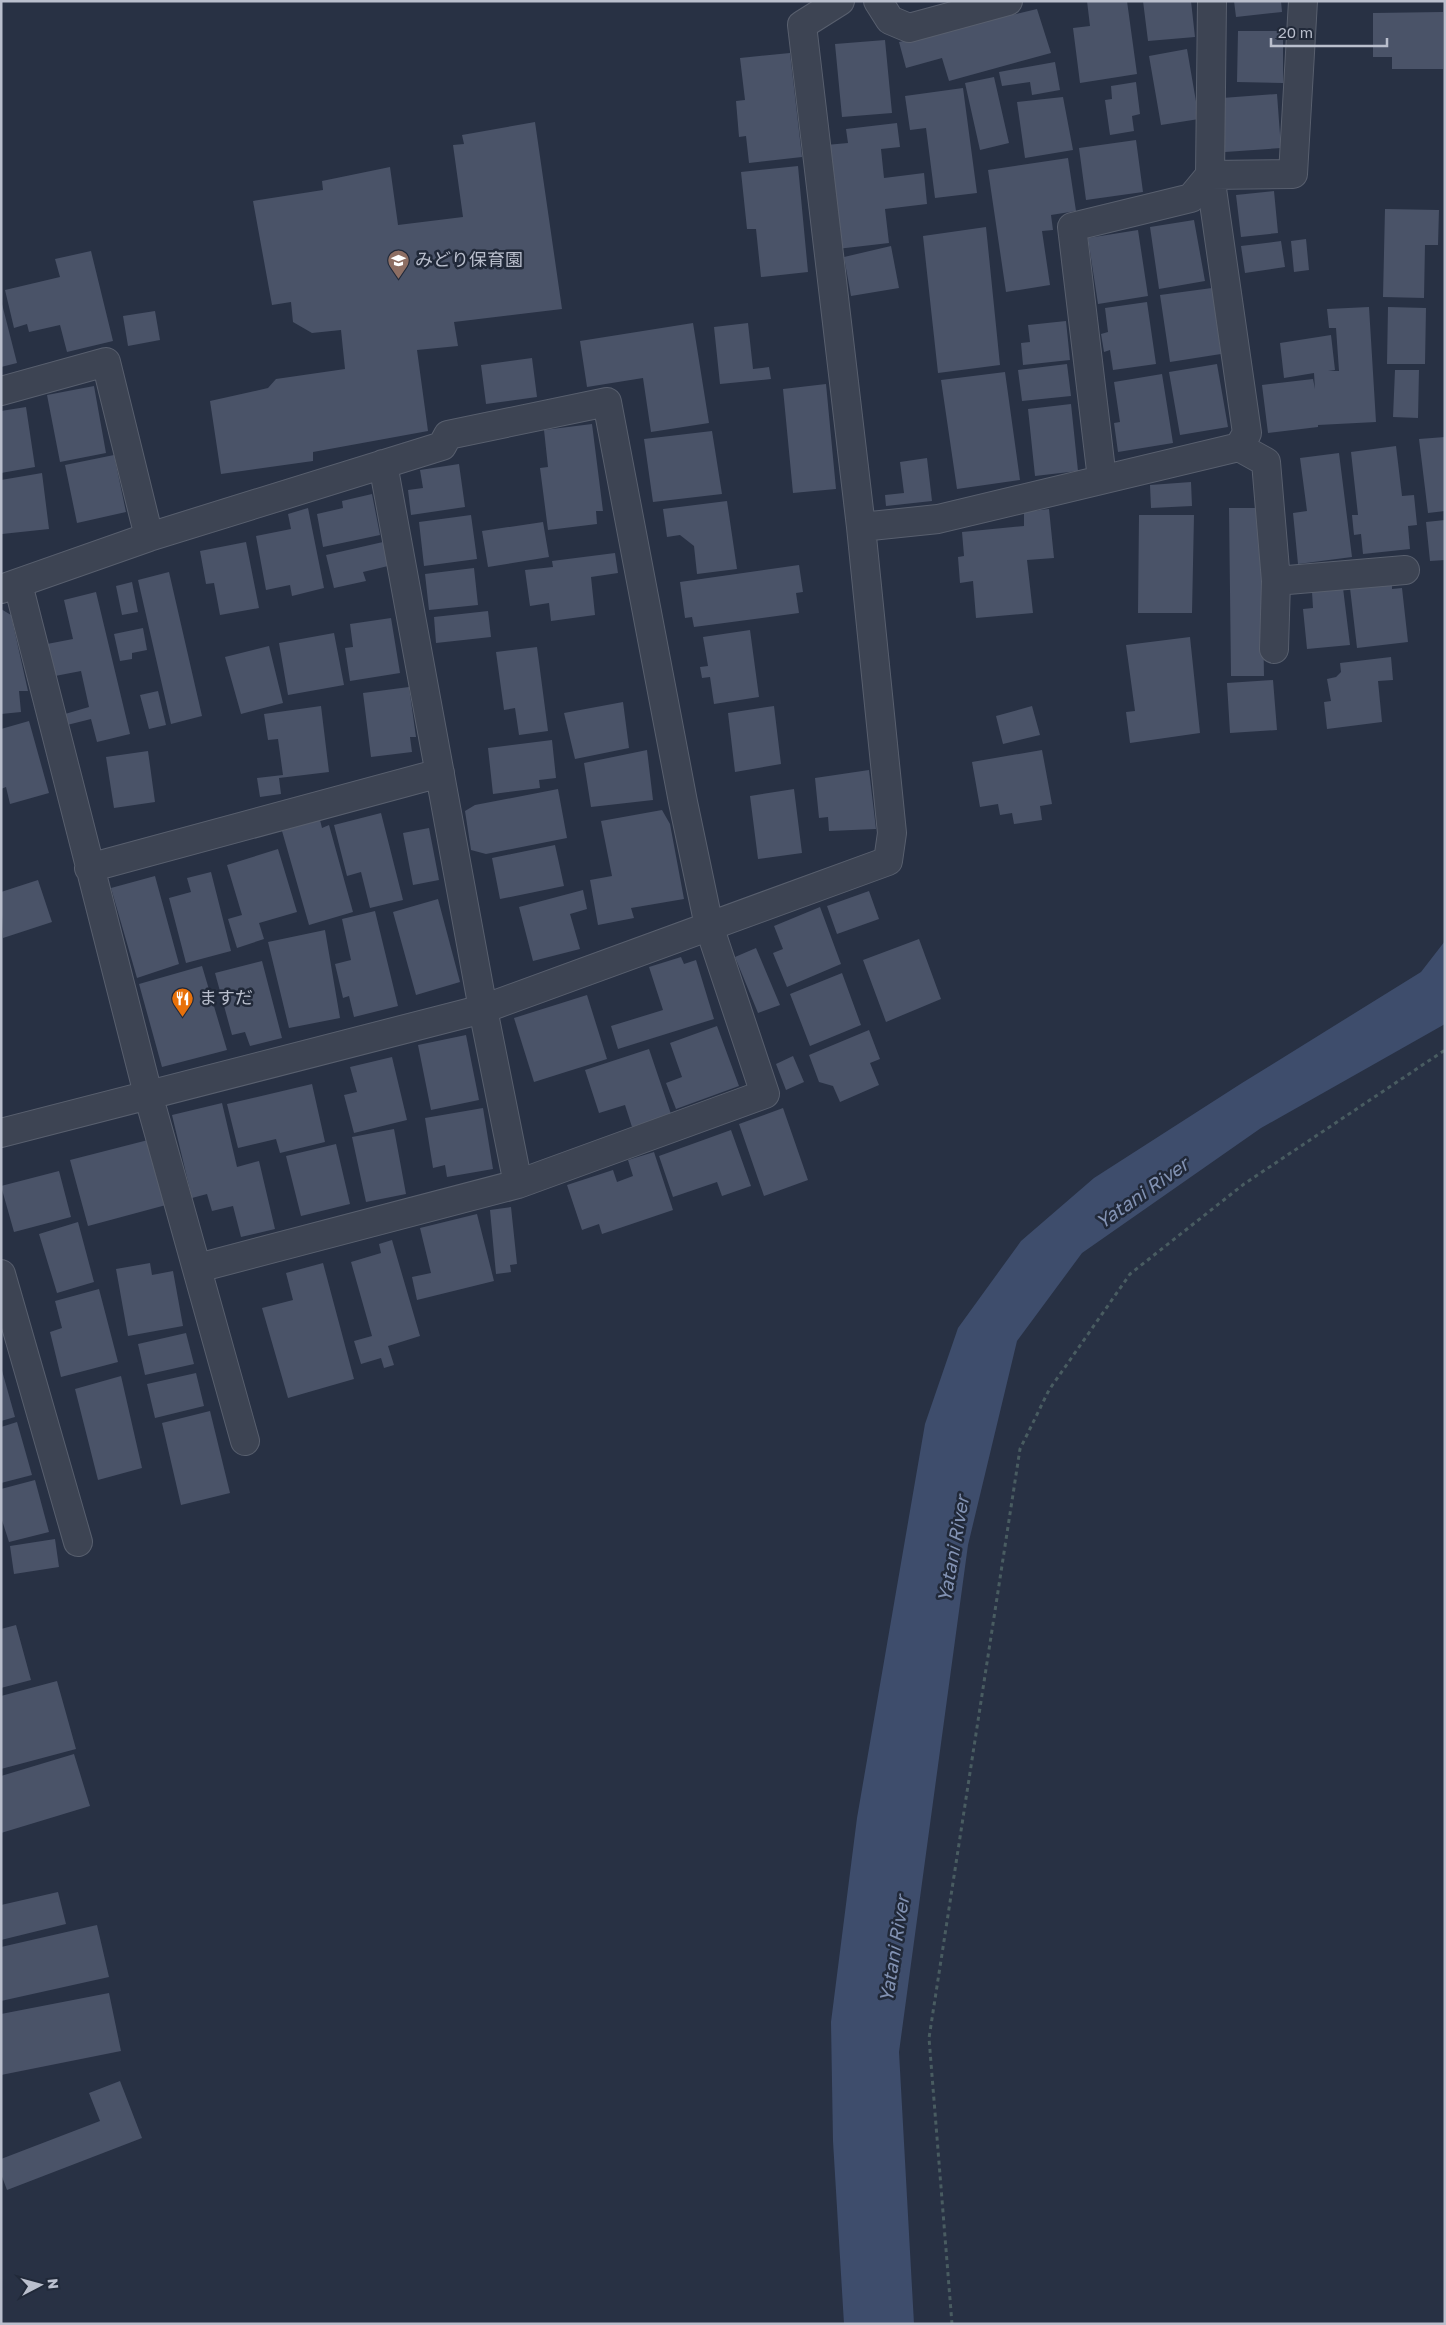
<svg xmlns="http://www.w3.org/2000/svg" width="1446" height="2325" viewBox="0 0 1446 2325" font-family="'Golos Text','Noto Sans JP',sans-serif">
	<rect width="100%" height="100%" fill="#283144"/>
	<!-- water -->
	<path fill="#3e4d6c" d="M1445 941V1024L1261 1128 1082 1253 1017 1341 968 1545 899 2052 914 2324H844L833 2141 831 2022 857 1818 925 1424 958 1328 1021 1241 1094 1178 1242 1083 1421 972Z"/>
	<!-- building -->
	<path fill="#4a5368" d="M1087 1H1127L1137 74 1080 83 1073 28 1090 26Z
		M1143 1H1191L1195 37 1148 41Z
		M1234 1H1281L1282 12 1236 17Z
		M1037 9 1051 53 949 81 942 58 906 68 899 42Z
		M1443 12V69H1392V57H1373V13Z
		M1238 31H1283V83L1237 82Z
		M885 40 892 113 842 117 835 44Z
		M1187 49 1199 119 1161 125 1149 56Z
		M790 53 802 157 749 163 746 136 739 137 736 101 745 100 740 58Z
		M1055 62 1060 90 1032 95 1030 82 1002 86 999 72Z
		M994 77 1009 143 980 150 965 83Z
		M1136 82 1140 114 1132 116 1134 131 1110 135 1105 100 1112 99 1111 86Z
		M963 88 977 193 935 198 926 128 910 130 905 96Z
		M1277 94 1281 148 1225 152 1222 98Z
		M1063 97 1073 150 1025 158 1017 102Z
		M535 122 562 309 454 322 458 346 417 350 428 431 313 452V461L221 474 210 401 268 388 276 379 345 369 341 330 312 333 293 322 291 302 272 305 253 201 323 190 322 181 390 167 398 225 463 217 453 145 464 144 462 135Z
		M897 123 900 147 881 149 884 178 924 173 927 204 885 209 889 243 837 249 826 145 848 143 846 129Z
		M1136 140 1143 192 1086 200 1079 148Z
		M1068 158 1076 211 1051 215 1053 230 1042 231 1050 285 1006 292 988 170Z
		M798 166 808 272 761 277 756 229H747L741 172Z
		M1274 191 1278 233 1241 237 1236 195Z
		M1385 209 1439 210 1438 245H1425L1424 298 1383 297Z
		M1194 220 1205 281 1159 289 1150 227Z
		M986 227 1000 365 938 373 923 236Z
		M1138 230 1148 296 1098 304 1088 238Z
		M1306 239 1309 270 1294 272 1291 241Z
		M1281 241 1285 267 1245 273 1241 246Z
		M891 246 899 288 851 296 844 257Z
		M91 251 113 341 67 352 60 325 29 332 27 324 14 328 5 290 60 277 55 259Z
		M1212 288 1221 354 1170 362 1160 295Z
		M1 300 17 363 1 367Z
		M1147 302 1156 364 1113 370 1110 350 1104 352 1101 334 1108 332 1105 308Z
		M1369 307 1376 422 1318 425V427L1268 433 1262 385 1313 379 1315 389 1314 373 1284 378 1280 343 1331 335 1335 370 1328 371H1339L1336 328H1329L1327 309Z
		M1388 307 1426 308 1425 364H1387Z
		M155 311 160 340 128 346 123 316Z
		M1066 321 1070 360 1023 365 1021 343 1030 342 1028 325Z
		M693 323 709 423 651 432 643 378 587 387 580 341Z
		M748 323 753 369 769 367 771 379 720 384 714 327Z
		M532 358 537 397 486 404 481 365Z
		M1067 364 1071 396 1022 401 1018 370Z
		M1217 364 1228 427 1180 435 1169 372Z
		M1395 370H1419L1418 418 1393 417Z
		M1005 372 1020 480 957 489 941 380Z
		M1162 374 1173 443 1118 452 1114 423 1120 422 1114 382Z
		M826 384 836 489 793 493 783 389Z
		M94 386 106 453 60 462 47 395Z
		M1071 404 1078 471 1035 476 1028 409Z
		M26 407 35 467 1 473V411Z
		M592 424 603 511H596L597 524 548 530 540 468 548 467 544 430Z
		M712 431 722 494 653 502 644 439Z
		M1445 437V511L1428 513 1419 439Z
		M1396 446 1402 496 1414 495 1417 525 1408 526 1410 549 1363 554 1361 534 1354 535 1352 515H1358L1351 452Z
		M1339 453 1352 557 1298 564 1293 513 1307 511 1300 458Z
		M114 455 126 512 77 523 65 465Z
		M927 458 932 501 886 506 885 495 904 493 900 462Z
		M459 464 465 507 411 515 408 490 423 488 420 470Z
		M42 473 49 529 2 534 1 480Z
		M1191 482 1192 506 1151 508 1150 485Z
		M372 494 380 535 323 547 317 514 343 508 342 501Z
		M727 501 737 569 697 574 694 546 680 535 667 537 663 509Z
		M308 508 324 588 292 596 290 585 266 590 256 536 291 529 288 514Z
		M1229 508H1261L1264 676H1231Z
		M1049 509 1054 558 1027 560 1033 613 976 618 973 581 960 583 958 557 964 556 962 532 1024 526V512Z
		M471 515 477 559 424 566 419 522Z
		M1139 515H1194L1192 613H1138Z
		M1445 520V560L1430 561 1426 522Z
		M543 522 549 557 488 567 482 531Z
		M246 542 259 608 220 615 214 583 206 584 200 551Z
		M383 542 388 566 363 572 366 581 334 588 326 555Z
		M615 553 618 573 591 577 595 615 551 621 549 603 530 606 525 570 553 567 552 561Z
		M799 565 803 592 796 593 799 613 694 627 692 617 685 618 680 582Z
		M474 568 478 605 429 610 425 574Z
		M169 572 202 716 171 724 138 580Z
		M132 582 138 612 122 615 116 586Z
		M1392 583V589L1402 588 1408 642 1357 648 1350 588Z
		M1343 588 1350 645 1307 649 1303 609 1313 608 1312 592Z
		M96 592 130 734 97 742 91 719 67 725 65 714 89 707 81 671 55 676 47 644 73 639 64 600Z
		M1 609 11 615 28 691H19L21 712 1 714Z
		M488 611 491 637 436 643 434 617Z
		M391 618 400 673 350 681 345 648 353 647 350 624Z
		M143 628 147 650 132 653V659L120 661 114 634Z
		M750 630 759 697 714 704 710 677 702 678 700 667 708 666 703 637Z
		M334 633 344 685 288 695 279 643Z
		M1190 637 1200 733 1130 743 1126 712 1135 711 1126 645Z
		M269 646 283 703 241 714 225 657Z
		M537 647 548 731 519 735 515 708 504 710 496 652Z
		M1391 657 1393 680 1378 681 1382 722 1327 729 1324 702 1331 701 1327 679 1336 677 1341 672 1340 663Z
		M1273 680 1277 730 1230 733 1227 683Z
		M409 687 416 737H410L412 752 371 757 363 693Z
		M158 691 166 725 149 729 140 695Z
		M623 702 629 748 575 759 564 713Z
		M321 706 329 772 279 778 281 794 260 797 257 778 283 775 278 739 268 740 264 714Z
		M774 706 781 764 735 772 728 713Z
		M1032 706 1040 735 1003 744 996 716Z
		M29 721 49 793 10 804 6 787 1 789V729Z
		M552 740 556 778 539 780 540 788 493 794 488 748Z
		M647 750 653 800 591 807 584 763Z
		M1042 750 1052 804 1040 806 1042 820 1014 824 1012 813 1000 815 998 804 980 807 972 762Z
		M148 751 155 802 114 808 106 757Z
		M869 770 876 829 829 831 828 817 819 818 815 778Z
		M558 789 567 838 486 854 471 850 465 811 475 805Z
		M794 789 802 853 758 859 750 796Z
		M662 810 670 824 684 899 631 908 634 918 598 925 590 880 612 876 601 821Z
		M381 813 403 900 370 908 361 872 347 876 334 825Z
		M320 820 322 828 329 825 353 912 309 925 282 831Z
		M429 828 439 880 413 885 403 833Z
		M555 845 564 886 500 899 492 858Z
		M278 849 297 912 259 923 264 939 237 948 228 919 242 915 227 865Z
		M211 872 231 951 186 963 169 898 191 892 187 878Z
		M155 876 179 964 137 978 111 888Z
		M38 880 52 922 3 938 1 892Z
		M583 890 587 909 570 914 580 949 533 961 519 907Z
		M869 891 879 919 837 934 827 906Z
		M438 899 460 982 416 995 393 912Z
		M820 907 841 964 787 987 773 953 783 949 774 926Z
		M375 911 398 1006 354 1017 349 996 343 998 335 964 351 960 342 919Z
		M325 930 340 1018 289 1028 268 942Z
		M919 939 941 999 886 1022 863 960Z
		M756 948 780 1005 758 1013 735 957Z
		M681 957 684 964 696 960 714 1019 618 1049 611 1026 663 1010 649 967Z
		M262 961 282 1038 250 1046 245 1032 232 1035 215 973Z
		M202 966 227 1050 162 1067 139 984Z
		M842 973 861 1025 810 1046 790 994Z
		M587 995 607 1059 534 1082 514 1018Z
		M717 1026 739 1086 676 1109 666 1083 682 1077 670 1043Z
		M869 1030 880 1059 870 1063 879 1085 840 1102 833 1086 819 1082 809 1055Z
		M466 1035 479 1100 431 1110 418 1045Z
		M649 1049 671 1114 632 1127 625 1105 599 1113 585 1070Z
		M793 1056 804 1082 786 1090 776 1064Z
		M392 1057 407 1120 354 1133 344 1095 357 1092 350 1067Z
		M312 1084 325 1142 280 1153 276 1139 238 1148 227 1104Z
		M222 1103 237 1167 259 1161 275 1229 241 1237 233 1206 212 1211 207 1194 192 1198 172 1115Z
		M483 1108 493 1169 447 1177 445 1165 433 1168 425 1118Z
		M783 1108 808 1180 764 1196 739 1124Z
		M394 1129 406 1194 366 1202 352 1137Z
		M731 1130 751 1186 722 1196 717 1182 673 1197 659 1156Z
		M148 1140 166 1205 88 1226 70 1160Z
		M336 1144 350 1204 301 1216 286 1156Z
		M654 1152 673 1210 602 1234 599 1224 582 1230 567 1185 613 1170 617 1182 633 1176 628 1160Z
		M59 1171 71 1217 14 1232 1 1186Z
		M511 1207 517 1264 510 1265 511 1272 496 1274 490 1210Z
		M477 1214 494 1281 417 1300 412 1277 431 1273 420 1228Z
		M78 1222 94 1282 57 1293 39 1234Z
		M392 1240 420 1336 388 1346 394 1365 384 1368 381 1358 361 1364 354 1341 372 1336 351 1262 381 1253 379 1244Z
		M150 1263 152 1275 173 1271 183 1326 128 1336 116 1269Z
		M323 1263 354 1379 288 1398 262 1308 293 1300 286 1273Z
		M99 1289 118 1362 61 1377 50 1332 62 1328 55 1301Z
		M186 1333 194 1364 145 1375 138 1344Z
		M1 1367 15 1417 1 1421Z
		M196 1373 204 1406 155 1418 147 1384Z
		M121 1376 142 1468 98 1480 75 1389Z
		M210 1411 230 1493 181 1505 162 1423Z
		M17 1422 32 1475 1 1483V1427Z
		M35 1480 49 1532 9 1542 1 1517V1489Z
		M55 1539 59 1567 14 1574 10 1546Z
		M16 1625 31 1680 1 1688V1629Z
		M57 1681 76 1749 1 1769V1696Z
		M74 1754 90 1806 1 1833V1776Z
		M58 1892 66 1924 1 1940V1905Z
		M97 1925 109 1977 1 2001V1947Z
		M109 1993 121 2051 1 2075V2014Z
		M120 2081 142 2138 7 2190 1 2174V2159L100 2121 89 2093Z"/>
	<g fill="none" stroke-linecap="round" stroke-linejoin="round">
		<defs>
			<path id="minor" d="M878 1 890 20 909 28 1008 1
				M1 391 106 362 149 537
				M1239 447 1266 462 1276 581 1274 649
				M383 464 483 1009 518 1184
				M1102 479 1072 227 1191 198 1210 175 1293 174 1303 1
				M861 527 938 519 1239 447 1247 433 1210 175 1212 1
				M1276 581 1405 570
				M18 584 148 1094 245 1441
				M1 589 149 537 442 446 448 435 607 402 683 802 709 926 765 1094 518 1184 198 1268
				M89 868 440 773
				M1 1133 483 1009 888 861 892 833 861 527 802 25 840 1
				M1 1274 78 1542"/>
		</defs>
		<!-- minor casing -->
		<use href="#minor" stroke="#585f6e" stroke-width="30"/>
		<!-- path -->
		<path stroke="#495c61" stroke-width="3" stroke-dasharray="4 4" stroke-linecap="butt" d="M952 2324 929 2038 1020 1449 1049 1390 1130 1274 1244 1184 1445 1050"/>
		<!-- minor -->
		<use href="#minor" stroke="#3d4453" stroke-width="28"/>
	</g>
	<!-- icons -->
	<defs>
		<symbol id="school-pin" viewBox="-11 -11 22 30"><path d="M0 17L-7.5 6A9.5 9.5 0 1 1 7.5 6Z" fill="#8d6e63" stroke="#212939"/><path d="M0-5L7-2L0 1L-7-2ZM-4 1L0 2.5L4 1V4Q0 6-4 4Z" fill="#fff"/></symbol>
		<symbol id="restaurant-pin" viewBox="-11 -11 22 30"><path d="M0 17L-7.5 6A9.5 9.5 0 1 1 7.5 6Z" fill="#e8710a" stroke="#212939"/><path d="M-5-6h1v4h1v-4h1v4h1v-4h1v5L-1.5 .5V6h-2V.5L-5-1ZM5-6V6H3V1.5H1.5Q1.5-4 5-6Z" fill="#fff"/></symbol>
	</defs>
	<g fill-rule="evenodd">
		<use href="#school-pin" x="386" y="248" width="25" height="34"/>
		<use href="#restaurant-pin" x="170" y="986" width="25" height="34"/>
	</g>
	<g text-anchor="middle" stroke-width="5" stroke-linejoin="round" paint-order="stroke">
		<!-- poi labels -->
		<g font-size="18" fill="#babfcd" stroke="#212939" text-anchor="start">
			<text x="415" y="266">みどり保育園</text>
			<text x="199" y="1004">ますだ</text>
		</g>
		<!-- water labels -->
		<g font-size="19" font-style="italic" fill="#8292b3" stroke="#212939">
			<text transform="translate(1142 1193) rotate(-35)" y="7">Yatani River</text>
			<text transform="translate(953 1549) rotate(-80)" y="7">Yatani River</text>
			<text transform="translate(894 1949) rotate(-81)" y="7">Yatani River</text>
		</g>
	</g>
	<!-- border -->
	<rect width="1446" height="2325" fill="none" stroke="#babfcd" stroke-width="5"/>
	<!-- north arrow -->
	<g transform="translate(40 2285) rotate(84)" stroke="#212939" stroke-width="4" paint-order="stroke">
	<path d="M0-4L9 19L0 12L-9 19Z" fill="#babfcd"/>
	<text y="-8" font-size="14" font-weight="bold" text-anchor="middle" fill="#babfcd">N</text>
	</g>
	<!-- scale -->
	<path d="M1271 38v8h116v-8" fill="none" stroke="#babfcd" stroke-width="2.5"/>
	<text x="1278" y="38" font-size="15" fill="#babfcd" stroke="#212939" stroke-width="4" paint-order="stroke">20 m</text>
</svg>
